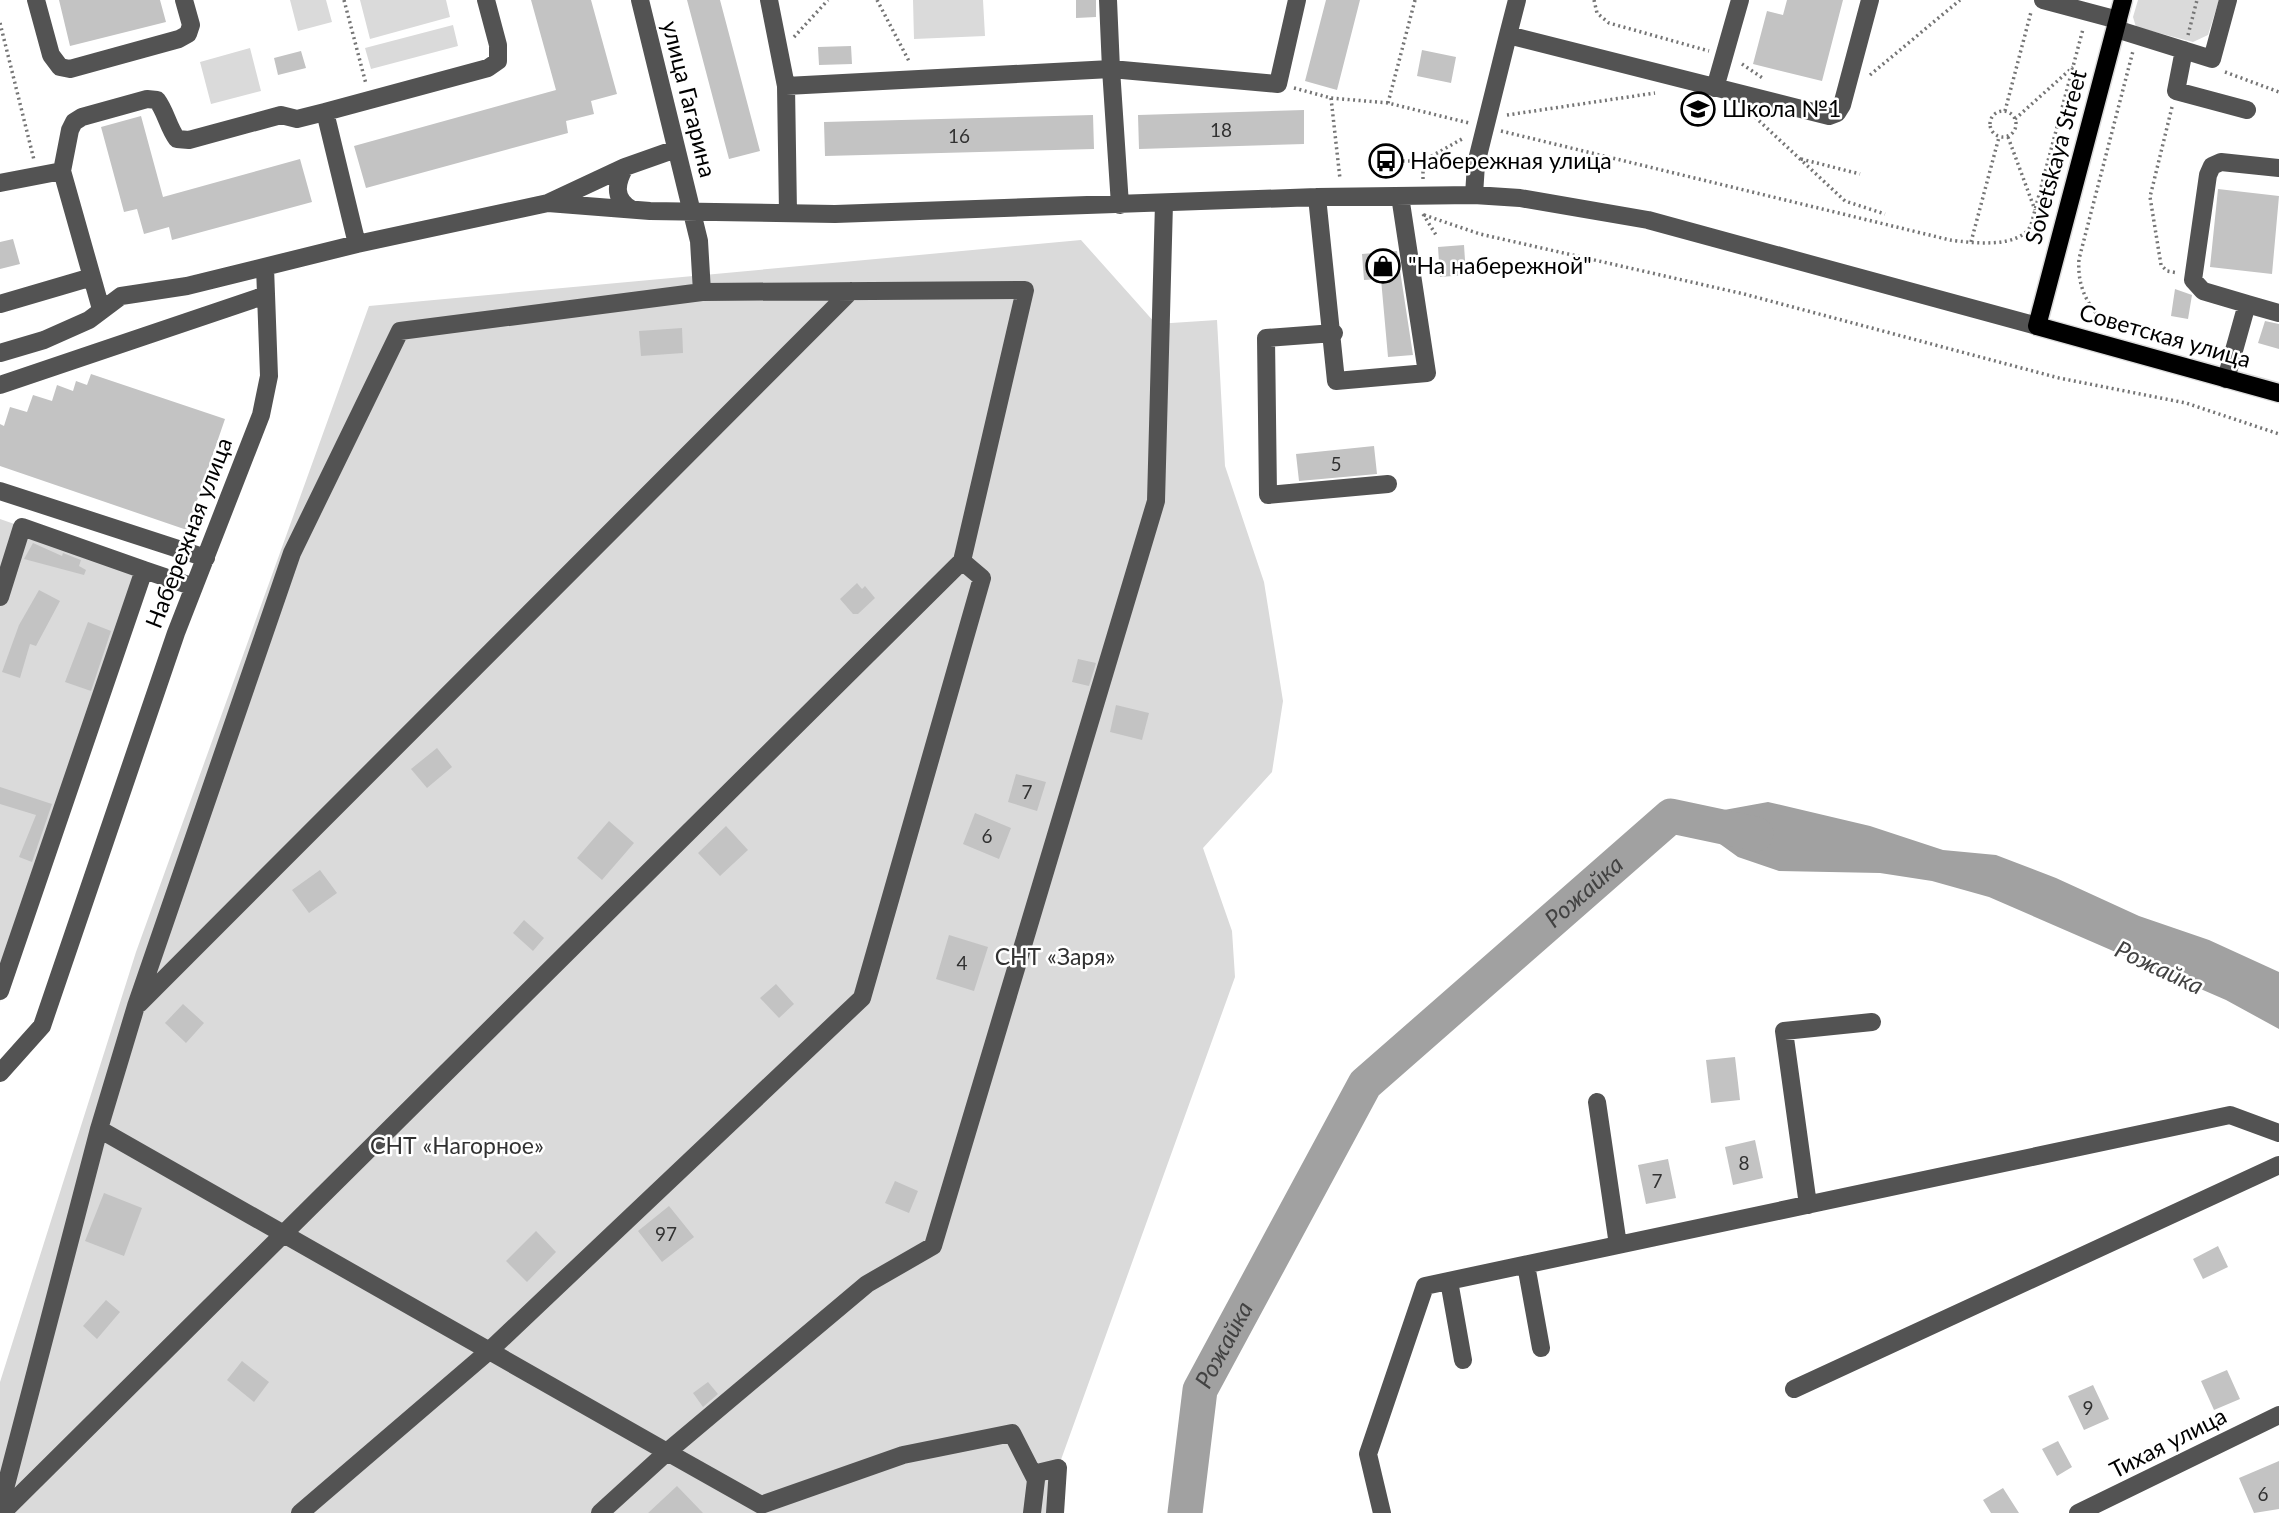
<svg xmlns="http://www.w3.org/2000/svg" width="2279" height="1513" viewBox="0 0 2279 1513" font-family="Lato,sans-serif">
	<rect width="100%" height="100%" fill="#fff"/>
	<!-- green -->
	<path fill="#dadada" d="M290 0H326L332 22 298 31Z
		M360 0H446L450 17 370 39Z
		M913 0H983L985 36 914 39Z
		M2138 0H2219L2208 35 2193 42 2136 27 2133 17Z
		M453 25 458 46 371 69 365 48Z
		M250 48 261 91 211 104 200 62Z
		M1081 240 1156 324 1217 320 1225 466 1264 582 1283 701 1272 772 1203 848 1232 931 1235 977 1058 1468 1056 1513H0V1382L136 952 369 306Z
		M0 519 152 572 0 1002Z"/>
	<!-- water -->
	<path fill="#a1a1a1" d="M1768 802 1870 826 1943 850 1996 855 2056 878 2139 916 2209 940 2279 972V1029L2226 1000 1989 897 1932 881 1880 873 1779 871 1738 857 1709 836 1713 817 1724 810Z"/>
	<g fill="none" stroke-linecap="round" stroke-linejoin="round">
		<!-- river -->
		<path stroke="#a1a1a1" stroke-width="35" id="s1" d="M1185 1513 1200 1390 1365 1084 1671 816 1756 834"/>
	</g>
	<!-- building -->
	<path fill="#c3c3c3" d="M59 0H160L166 22 70 46Z
		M531 0H591L617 94 591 101 594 114 566 121 568 133 366 188 354 146 556 90Z
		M687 0H720L760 151 729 159Z
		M1076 0H1096V17L1076 18Z
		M1326 0H1360L1337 90 1305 81Z
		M1787 0H1843L1822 81 1753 64 1767 11 1783 15Z
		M851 46 852 64 819 65 818 47Z
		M1422 50 1456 57 1451 83 1417 76Z
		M301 51 306 68 278 75 274 58Z
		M1304 110V144L1139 149 1138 115Z
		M1093 115 1094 149 825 156 824 122Z
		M141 116 163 197 300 159 312 202 172 240 169 227 144 234 137 209 124 212 101 127Z
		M2218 189 2279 196 2272 274 2210 267Z
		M13 239 20 264 0 269V242Z
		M1464 245 1466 275 1440 277 1438 247Z
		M1397 251 1413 355 1388 357 1381 279 1364 280 1362 254Z
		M2175 289 2192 295 2188 319 2171 316Z
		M2265 321 2279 324V349L2258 343Z
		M682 328 683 353 641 356 639 331Z
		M91 374 225 419 187 530 0 466V424L4 426 10 407 27 412 33 395 52 401 57 385 73 391 76 381 87 385Z
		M1374 446 1377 474 1299 481 1296 454Z
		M33 543 62 556 63 553 81 560 79 566 86 570 84 575 24 559Z
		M857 583 862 589 865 586 875 598 858 614H853L840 599Z
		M39 590 60 601 36 646 30 644 20 678 2 672 19 625Z
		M88 622 111 631 91 691 65 682Z
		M1078 659 1096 663 1089 686 1072 682Z
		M1116 705 1149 713 1142 740 1110 732Z
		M437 748 452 767 427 788 411 769Z
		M1016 774 1046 782 1037 811 1008 802Z
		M0 787 52 804 32 862 19 857 36 815 0 804Z
		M975 813 1011 828 999 859 963 844Z
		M609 821 634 843 602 880 577 858Z
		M726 826 748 850 720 876 698 853Z
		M320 870 337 893 309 913 292 890Z
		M524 920 544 938 533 951 513 933Z
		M949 935 988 947 974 991 936 979Z
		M776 984 794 1004 779 1018 760 998Z
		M183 1004 204 1023 186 1043 165 1023Z
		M1735 1057 1740 1100 1711 1103 1706 1060Z
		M1755 1140 1763 1178 1733 1185 1725 1147Z
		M1668 1159 1676 1198 1646 1204 1638 1165Z
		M895 1181 918 1191 909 1213 885 1203Z
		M104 1193 142 1208 124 1256 85 1241Z
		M669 1206 694 1237 662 1262 638 1231Z
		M536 1231 556 1252 527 1282 506 1261Z
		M2218 1246 2228 1267 2203 1279 2193 1259Z
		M106 1300 120 1312 97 1339 83 1326Z
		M242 1361 269 1382 254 1402 227 1380Z
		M2227 1370 2240 1399 2214 1410 2201 1381Z
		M708 1382 718 1394 703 1407 693 1393Z
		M2093 1385 2109 1419 2084 1430 2068 1396Z
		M2058 1441 2072 1467 2057 1476 2042 1449Z
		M2279 1461V1509L2254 1513 2239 1478Z
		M677 1486 703 1513H648Z
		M2003 1488 2019 1513H1991L1983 1500Z"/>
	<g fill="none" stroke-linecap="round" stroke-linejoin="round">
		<defs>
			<path id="major" d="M2123 0 2037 326 2279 393"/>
		</defs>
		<!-- major casing -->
		<use href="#major" stroke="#dbdbdb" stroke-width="21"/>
		<!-- path -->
		<path stroke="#757575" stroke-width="3.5" stroke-dasharray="2 3.5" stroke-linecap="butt" d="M344 0 366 84
			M877 0 910 63
			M1415 0 1388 103 1469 123
			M1594 0 1597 13 1609 23 1709 51
			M0 23 34 160
			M2188 35 2197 0
			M794 37 828 0
			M1742 64 1764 79
			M2225 72 2279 92
			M1870 75 1960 0
			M1294 88 1331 98 1388 103
			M1331 98 1340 179
			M2172 107 2150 197 2161 265 2167 271 2178 273
			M1990 124a13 13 0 1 1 26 0a13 13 0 1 1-26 0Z
			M2005 111 2031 12
			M1507 115 1655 93
			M1755 117 1845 201 1885 214
			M2015 119 2073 67
			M1501 131 1950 240C1972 243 2020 249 2031 225L2083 29
			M2008 137 2035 210
			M1801 159 1860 174
			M1386 161H1423
			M1423 179V161L1462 139
			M1423 214 1436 235
			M1424 215 1480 234 1744 294 2059 378 2186 403 2279 434
			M1971 242 1999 137
			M2107 325C2087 306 2077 286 2079 259L2133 51"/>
		<!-- minor -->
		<path stroke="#535353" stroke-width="18" d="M36 0 51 55 60 67 70 69 179 39 188 34 191 25 184 0
			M640 0 699 241 702 292
			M769 0 786 86 1111 69 1120 205
			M1108 0 1111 69 1278 84 1297 0
			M2043 0 2118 20
			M2116 29 2212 59 2228 0
			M1508 35 1517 0
			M2184 50 2176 91 2247 110
			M786 86 788 213
			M1715 88 1740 0
			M325 112 488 68 498 61V45L486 0
			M625 167C616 183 613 198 631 209
			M0 183 62 171
			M1474 195 1476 164 1508 35 1829 116 1837 113 1842 105 1870 0
			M1317 197 1336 381 1427 373 1400 196
			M548 203 650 211 835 214 1317 197 1474 195 1520 198 1648 220 2037 326
			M0 304 92 277
			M2247 304 2203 291 2193 280 2208 175 2212 166 2221 162 2279 168
			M101 309 62 171 70 130 74 122 82 117 147 99 157 100C166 112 168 127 177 139L189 140 281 115 297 119 325 112 357 244
			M1334 333 1266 338 1268 495 1388 484
			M0 353 44 340 89 320 121 296 187 286 357 244 548 203 625 167 676 149
			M2226 379 2247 304 2279 313
			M0 385 266 295
			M0 491 206 558
			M144 570 194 587
			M0 597 22 527 144 570 0 991
			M139 1004 851 291
			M0 1073 42 1026 176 633 261 415 269 376 265 267
			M1597 1102 1618 1245
			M99 1129 667 1452 867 1284 933 1246 1156 501 1164 203
			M1808 1205 1784 1031 1872 1022
			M1526 1265 1541 1348
			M1449 1281 1463 1360
			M1794 1389 2279 1165
			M1033 1474 1058 1468 1055 1513
			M0 1508 99 1129 136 1006 292 553 400 331 702 292 1025 290 962 561 2 1513
			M300 1513 489 1351 862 998 982 578 962 561
			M600 1513 667 1452 761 1505 903 1455 1012 1433 1036 1480 1032 1513
			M1382 1513 1368 1454 1425 1286 2230 1115 2279 1133
			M2078 1513 2279 1415"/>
		<!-- major -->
		<use href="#major" stroke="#000" stroke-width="18"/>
	</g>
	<!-- icons -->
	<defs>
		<symbol id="school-ring" viewBox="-11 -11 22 22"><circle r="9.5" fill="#fff" stroke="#000" stroke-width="1.5"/><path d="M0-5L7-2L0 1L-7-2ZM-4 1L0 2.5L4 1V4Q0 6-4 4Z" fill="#000"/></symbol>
		<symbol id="bus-ring" viewBox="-11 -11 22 22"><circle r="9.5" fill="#fff" stroke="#000" stroke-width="1.5"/><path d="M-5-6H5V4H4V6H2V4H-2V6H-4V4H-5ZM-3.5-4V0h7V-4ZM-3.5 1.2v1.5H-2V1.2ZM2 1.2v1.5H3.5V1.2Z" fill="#000"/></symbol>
		<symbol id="shop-ring" viewBox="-11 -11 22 22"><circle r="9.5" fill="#fff" stroke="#000" stroke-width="1.5"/><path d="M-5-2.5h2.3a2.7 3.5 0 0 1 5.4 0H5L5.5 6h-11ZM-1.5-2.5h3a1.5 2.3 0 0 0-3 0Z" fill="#000"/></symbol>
	</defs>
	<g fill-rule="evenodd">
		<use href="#school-ring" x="1679" y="90" width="38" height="38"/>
		<use href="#bus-ring" x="1367" y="142" width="38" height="38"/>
		<use href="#shop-ring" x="1364" y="247" width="38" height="38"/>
	</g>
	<g text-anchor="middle" stroke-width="5" stroke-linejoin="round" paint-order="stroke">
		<!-- number labels -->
		<g font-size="19" fill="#313131">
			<text x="1221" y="137">18</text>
			<text x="959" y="143">16</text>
			<text x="1336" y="471">5</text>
			<text x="1027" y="799">7</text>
			<text x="987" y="843">6</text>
			<text x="962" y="970">4</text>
			<text x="1744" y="1170">8</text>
			<text x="1657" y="1188">7</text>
			<text x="666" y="1241">97</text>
			<text x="2088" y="1415">9</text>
			<text x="2263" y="1501">6</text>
		</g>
		<!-- street labels -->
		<g font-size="23" fill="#000" stroke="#fff">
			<text transform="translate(689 99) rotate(76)" y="8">улица Гагарина</text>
			<text transform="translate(2056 157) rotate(-75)" y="8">Sovetskaya Street</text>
			<text transform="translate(2165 336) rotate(16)" y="8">Советская улица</text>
			<text transform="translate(189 533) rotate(-69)" y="8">Набережная улица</text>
			<text transform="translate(2168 1443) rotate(-27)" y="8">Тихая улица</text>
		</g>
		<!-- poi labels -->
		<g font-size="23" fill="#000" stroke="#fff" text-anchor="start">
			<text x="1722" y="117">Школа №1</text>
			<text x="1410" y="169">Набережная улица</text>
			<text x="1408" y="274">"На набережной"</text>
		</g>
		<!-- park labels -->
		<g font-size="23" fill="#313131" stroke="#fff">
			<text x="1055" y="965">СНТ «Заря»</text>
			<text x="457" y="1154">СНТ «Нагорное»</text>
		</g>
		<!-- water labels -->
		<g font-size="24" font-style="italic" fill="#424242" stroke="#fff">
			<text dy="8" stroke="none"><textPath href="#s1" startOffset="763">Рожайка</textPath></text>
			<text transform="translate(2159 968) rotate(25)" y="8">Рожайка</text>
			<text dy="8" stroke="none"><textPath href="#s1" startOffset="175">Рожайка</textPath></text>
		</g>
	</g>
</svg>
